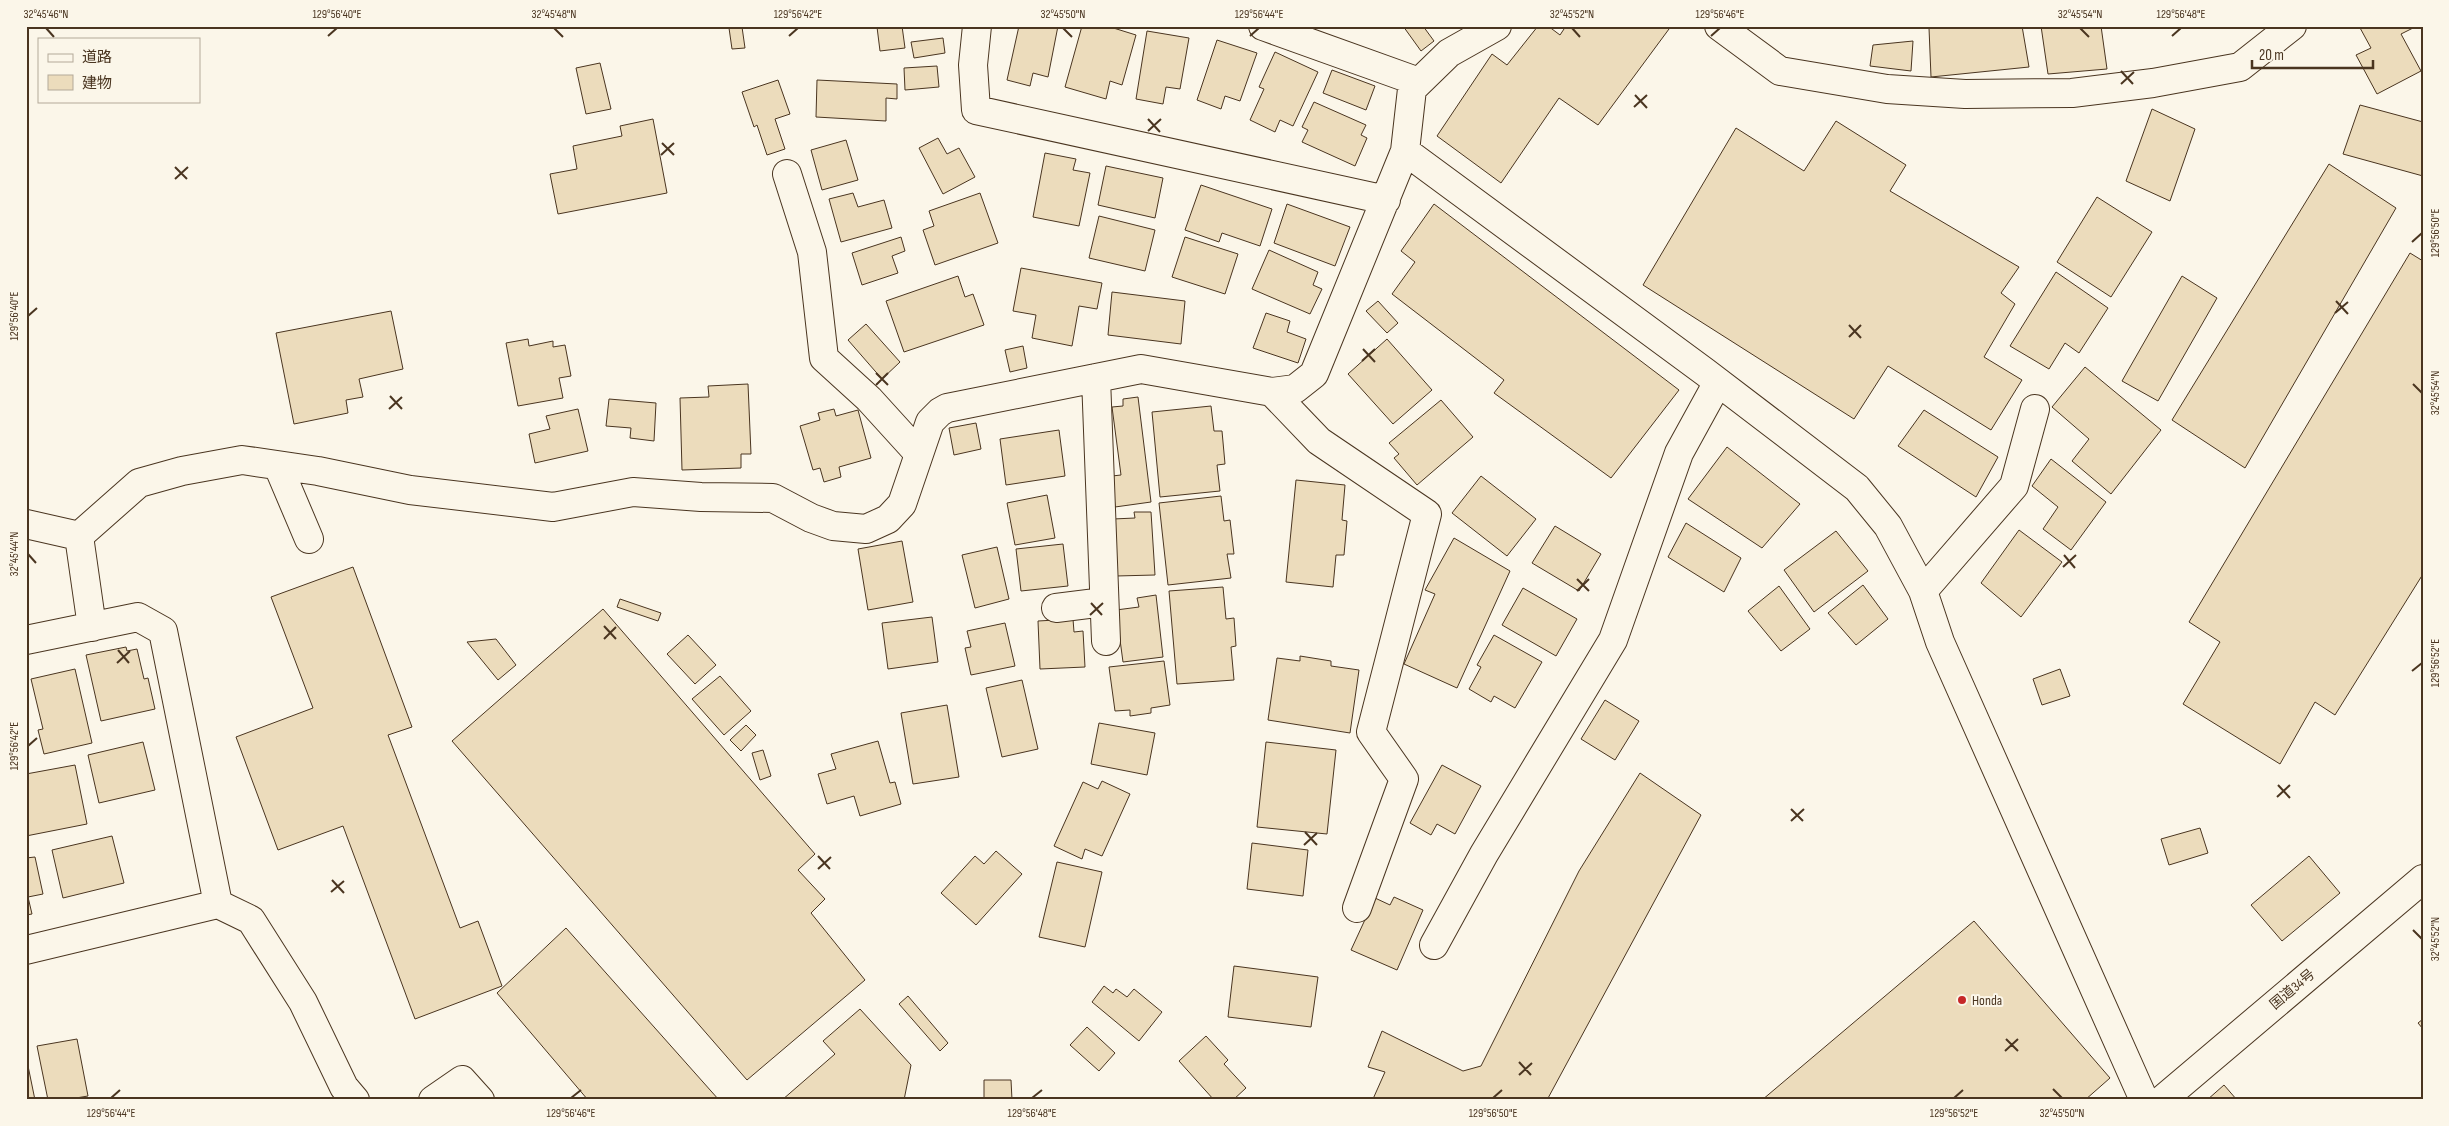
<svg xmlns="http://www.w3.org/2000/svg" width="2449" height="1126" viewBox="0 0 2449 1126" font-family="'Sofia Sans Condensed','Noto Sans JP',sans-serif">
	<rect width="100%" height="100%" fill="#fbf6e9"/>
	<!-- building -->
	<path fill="#ecdcbc" stroke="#4a3520" d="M902 26 905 48 880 51 877 27Z
		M1019 26H1058L1048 77 1033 73 1030 86 1007 80Z
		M1082 26H1107L1136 35 1122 85 1110 81 1106 99 1065 87Z
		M1403 26H1423L1434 41 1421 51Z
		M1538 26H1548L1560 35 1566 26H1665L1669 29 1598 125 1559 98 1501 183 1437 136 1492 54 1507 65Z
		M1957 26H2022L2029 67 1931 77 1929 28Z
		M2041 26H2101L2107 69 2048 74Z
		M2359 26H2412L2413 28 2401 34 2421 71 2377 94 2356 55 2371 48Z
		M742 27 745 48 732 49 729 28Z
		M1147 31 1189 38 1180 89 1166 87 1163 104 1136 99Z
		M943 38 945 53 914 58 911 42Z
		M1217 40 1257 53 1240 101 1225 96 1221 109 1197 100Z
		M1913 41 1911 71 1870 66 1873 45Z
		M1275 52 1318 72 1293 126 1280 120 1275 132 1250 120 1264 89 1259 87Z
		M600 63 611 109 586 114 576 68Z
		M937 66 939 87 905 90 904 68Z
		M1332 70 1375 86 1366 110 1323 93Z
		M778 80 790 114 775 119 785 149 767 155 757 125 754 127 742 92Z
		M817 80 897 84V99L886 98V121L816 117Z
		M1314 102 1366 125 1361 135 1367 138 1355 166 1302 142 1308 130 1302 127Z
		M2360 105 2423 122V176L2343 154Z
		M2152 109 2195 129 2170 201 2126 181Z
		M653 119 667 193 558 214 550 174 577 169 573 146 622 136 620 126Z
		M1836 121 1906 165 1890 191 2019 267 2001 293 2015 304 1984 357 2022 380 1991 430 1888 366 1854 419 1643 285 1736 128 1804 171Z
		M938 138 947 154 959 148 975 177 943 194 919 148Z
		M846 140 858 180 822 190 811 150Z
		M1045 153 1076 159 1073 170 1090 173 1079 226 1033 217Z
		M2329 164 2396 208 2245 468 2172 420Z
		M1106 166 1163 178 1155 218 1098 205Z
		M1201 185 1272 209 1260 246 1222 233 1219 242 1185 230Z
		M853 193 858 207 884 200 892 228 841 242 829 199Z
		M980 193 998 243 935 265 923 230 934 226 929 211Z
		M2097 197 2152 232 2111 297 2057 262Z
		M1287 204 1350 227 1335 266 1274 243Z
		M1434 204 1679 390 1611 478 1494 393 1504 380 1392 294 1415 262 1401 251Z
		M1099 216 1155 230 1145 271 1089 258Z
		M901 237 905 251 892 256 898 273 862 285 852 253Z
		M1185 237 1238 254 1225 294 1172 277Z
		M1269 250 1318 272 1313 285 1322 289 1310 314 1252 289Z
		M2410 253 2423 261V574L2335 715 2315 702 2280 764 2183 704 2220 642 2189 622Z
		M1021 268 1102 283 1097 309 1079 306 1072 346 1032 338 1036 315 1013 311Z
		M2056 272 2108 308 2079 353 2065 343 2049 369 2010 346Z
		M958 276 965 297 973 294 984 325 904 352 886 301Z
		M2182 276 2217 298 2158 401 2122 381Z
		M1112 292 1185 301 1181 344 1108 335Z
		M1378 301 1398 323 1387 333 1366 311Z
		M391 311 403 369 359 379 363 397 346 400 348 413 294 424 276 333Z
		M1266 313 1290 321 1287 332 1306 339 1298 363 1253 348Z
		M866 324 900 362 882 379 848 340Z
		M528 339 529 346 553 341V347L565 345 571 376 559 378 563 398 518 406 506 343Z
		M1387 339 1432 390 1393 424 1348 374Z
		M1023 346 1027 368 1010 372 1005 350Z
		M2085 367 2161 430 2111 494 2072 461 2089 439 2052 407Z
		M748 384 751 454H741V468L682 470 680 398 709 397 708 386Z
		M1138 397 1151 502 1115 507 1112 476 1121 475 1112 407 1123 406V399Z
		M609 399 656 403 654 441 630 438 631 428 606 426Z
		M1441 400 1473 437 1417 485 1394 458 1399 454 1389 443Z
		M1211 406 1214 431H1222L1225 464 1217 465 1220 491 1160 497 1152 412Z
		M578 409 588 451 535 463 529 434 550 429 546 416Z
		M834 409 836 416 858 410 871 458 839 467 841 477 824 482 820 468 813 470 800 426 820 420 818 413Z
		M1924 410 1998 457 1976 497 1898 446Z
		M976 423 981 449 954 455 949 428Z
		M1059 430 1065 476 1006 485 1000 439Z
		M1727 447 1800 504 1762 548 1688 499Z
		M2051 459 2106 502 2071 550 2043 529 2058 507 2032 486Z
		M1481 476 1536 519 1507 556 1452 513Z
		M1296 480 1345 485 1342 520 1347 521 1344 555H1336L1333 587 1286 582Z
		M1047 495 1055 538 1015 545 1007 503Z
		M1221 496 1224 521 1230 520 1234 554H1227L1231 578 1168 585 1159 503Z
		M1134 512H1151L1155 575 1116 576 1113 519 1135 518Z
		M1686 523 1741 558 1724 592 1668 557Z
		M1555 526 1601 554 1579 591 1532 563Z
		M2019 530 2062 562 2021 617 1981 583Z
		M1836 531 1868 571 1814 612 1784 570Z
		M1454 538 1510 571 1457 688 1404 664 1435 594 1425 590Z
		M902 541 913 602 868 610 858 549Z
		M1063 544 1068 586 1021 591 1016 549Z
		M997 547 1009 599 975 608 962 555Z
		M353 567 412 727 388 735 460 928 478 921 502 986 415 1019 343 826 278 850 236 737 313 708 271 597Z
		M1863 585 1888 619 1856 645 1828 613Z
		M1779 586 1810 629 1781 651 1748 611Z
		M1223 587 1226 619 1234 618 1236 646 1231 647 1234 680 1177 684 1169 591Z
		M1523 588 1577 619 1556 656 1502 625Z
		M1156 595 1163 657 1123 662 1116 610 1139 607 1137 598Z
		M620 599 661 613 658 621 617 607Z
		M603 609 815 854 798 870 825 899 811 913 865 980 747 1080 452 741Z
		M932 617 938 662 888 669 882 623Z
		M1073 619 1074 632 1083 631 1085 667 1040 669 1038 621Z
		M1005 623 1015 666 971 675 965 648 971 647 967 631Z
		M688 635 716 665 695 684 667 654Z
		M1494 635 1542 662 1515 708 1494 696 1491 702 1469 689 1481 667 1477 665Z
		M496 639 516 665 498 680 467 642Z
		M126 647 127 651 137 649 144 679 148 678 155 709 101 721 86 655Z
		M1300 656 1331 661V666L1359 670 1350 733 1268 720 1277 658 1300 661Z
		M1164 661 1170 705 1151 708V713L1130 716V710L1115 711 1109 667Z
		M75 669 92 743 44 754 38 730 43 729 31 679Z
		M2060 669 2070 696 2042 705 2033 679Z
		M720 676 751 711 724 735 692 699Z
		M1022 680 1038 749 1002 757 986 688Z
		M1605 700 1639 721 1615 760 1581 739Z
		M947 705 959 777 913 784 901 713Z
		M1099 723 1155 733 1147 775 1091 764Z
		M746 725 756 735 741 751 730 740Z
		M878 741 890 783 895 782 901 804 860 816 854 796 827 804 818 774 836 769 831 754Z
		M143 742 155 790 99 803 88 755Z
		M1266 742 1336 750 1327 834 1257 827Z
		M763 750 771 776 760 780 752 753Z
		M75 765 87 824 26 836V774Z
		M1442 765 1481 786 1455 834 1437 824 1431 835 1410 823Z
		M1640 773 1701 815 1547 1100 1373 1099 1385 1072 1368 1067 1382 1031 1463 1071 1481 1066 1579 871Z
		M1102 781 1130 794 1102 856 1085 849 1082 859 1054 846 1083 782 1098 789Z
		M2200 828 2208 853 2169 865 2161 839Z
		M112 836 124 883 63 898 52 850Z
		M1252 843 1308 850 1303 896 1247 889Z
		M996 851 1022 874 976 925 941 893 975 856 984 864Z
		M2309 856 2340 893 2282 941 2251 905Z
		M35 857 43 894 28 897 32 914 26 915V858Z
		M1057 862 1102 872 1085 947 1039 937Z
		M1394 897 1423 910 1397 970 1351 950 1375 898 1390 905Z
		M1974 921 2110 1078 2085 1100H1762Z
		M566 928 719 1100H588L497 993Z
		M1234 966 1318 977 1311 1027 1228 1017Z
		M1104 986 1113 993 1116 989 1127 997 1134 989 1162 1012 1139 1041 1092 1002Z
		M908 996 948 1043 940 1051 899 1004Z
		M860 1009 911 1065 904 1100H782L835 1054 823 1041Z
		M2423 1019V1029L2418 1023Z
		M1087 1027 1115 1053 1099 1071 1070 1045Z
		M1206 1036 1228 1060 1224 1064 1246 1088 1233 1100H1214L1179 1061Z
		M77 1039 88 1096 64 1100H48L37 1046Z
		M26 1056 35 1100H26Z
		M984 1080H1011L1012 1100H984Z
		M2224 1085 2237 1100H2207Z"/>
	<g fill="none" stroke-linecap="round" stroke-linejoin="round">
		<defs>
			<path id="minor" d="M977 26 973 65 976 110 1386 200
				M1263 26 1419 82
				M1719 26 1780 71 1887 89 1965 94 2072 93 2153 83 2240 67 2292 26
				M1405 151 1705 372 1857 488 1888 526 1923 591 1940 642 2144 1100
				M787 174 812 252 824 358 869 399 919 454
				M1096 378 1106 641
				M1272 392 1319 441 1427 514 1371 732 1404 779 1357 908
				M278 466 309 539
				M26 524 79 536
				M1923 591 2014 486 2035 409
				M1056 608 1104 602
				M92 627 79 536 139 483 182 471 242 460 318 471 410 490 553 507 633 492 701 497 773 498 811 518 833 526 866 529 888 519 902 504 930 422 940 412 947 408 1141 369 1272 392 1295 389 1314 374 1405 151 1412 89 1449 53 1497 26
				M26 640 138 617 163 631 218 904 26 950
				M218 904 251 920 303 1002 344 1087 355 1100
				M1434 945 1484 854 1613 640 1679 453 1718 382
				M433 1100 462 1080 480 1100"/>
			<path id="highway" d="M2162 1100 2423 879"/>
		</defs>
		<!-- minor casing -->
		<use href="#minor" stroke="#4a3520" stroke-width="30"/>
		<!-- highway casing -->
		<use href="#highway" stroke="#4a3520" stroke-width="30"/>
		<!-- minor -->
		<use href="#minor" stroke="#fbf6e9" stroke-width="28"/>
		<!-- highway -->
		<use href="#highway" stroke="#fbf6e9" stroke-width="28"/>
	</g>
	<!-- ticks -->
	<path fill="none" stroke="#4a3520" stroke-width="2" d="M46 28 54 37M554 28 563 37M1063 28 1072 37M1572 28 1580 37M2080 28 2089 37M328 36 337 28M789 36 798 28M1250 36 1259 28M1711 36 1720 28M2172 36 2181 28M2121 71 2133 84M2121 84 2134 72M1635 95 1647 108M1634 107 1647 95M1148 119 1160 132M1148 131 1161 119M662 143 674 155M661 155 674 143M175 167 187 179M175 179 188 167M2412 242 2422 233M2336 301 2348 314M2335 313 2348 302M28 316 37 308M1849 325 1861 338M1849 337 1861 325M1363 349 1375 362M1362 361 1375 349M876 373 888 385M2413 384 2422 393M876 385 888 373M390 396 402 409M389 409 402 397M28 554 36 563M2064 555 2075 568M2063 567 2076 555M1577 579 1589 591M1577 591 1589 579M1091 603 1102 615M1090 615 1103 603M604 626 616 639M604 639 616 627M118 650 129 663M117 663 130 651M2412 671 2422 663M28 746 37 738M2278 785 2290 798M2277 797 2290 785M1791 809 1803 821M1791 821 1804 809M1305 832 1317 845M1304 845 1317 833M818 856 830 869M818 869 831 857M332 880 344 893M331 892 344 881M2413 930 2422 939M2006 1039 2018 1051M2005 1051 2018 1039M1519 1062 1531 1075M1519 1075 1532 1063M2053 1089 2062 1098M111 1098 120 1090M571 1098 581 1090M1032 1098 1042 1090M1493 1098 1502 1090M1954 1098 1963 1090"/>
	<!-- markers -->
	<circle fill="#c62828" stroke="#fbf6e9" stroke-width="2" cx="1962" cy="1000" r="5"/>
	<g text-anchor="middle" stroke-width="4" stroke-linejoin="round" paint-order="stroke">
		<!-- street labels -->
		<g font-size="14" fill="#4a3520" stroke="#fbf6e9">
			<text transform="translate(2292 989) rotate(-40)" y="5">国道34号</text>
		</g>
		<!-- poi labels -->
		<g font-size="14" fill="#4a3520" stroke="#fbf6e9" text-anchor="start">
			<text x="1972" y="1005">Honda</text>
		</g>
	</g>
	<!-- border -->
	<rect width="2449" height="1126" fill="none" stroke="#fbf6e9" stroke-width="55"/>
	<!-- legend -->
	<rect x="38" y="38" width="162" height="65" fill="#fbf6e9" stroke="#b4a999"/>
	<rect x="48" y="54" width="25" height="8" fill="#fbf6e9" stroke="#b4a999"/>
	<text x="82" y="62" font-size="15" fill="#4a3520">道路</text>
	<rect x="48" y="75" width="25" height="15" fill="#ecdcbc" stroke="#b4a999"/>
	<text x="82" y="88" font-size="15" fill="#4a3520">建物</text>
	<!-- scale -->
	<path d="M2252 60v8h121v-8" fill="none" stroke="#4a3520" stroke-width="2.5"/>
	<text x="2259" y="60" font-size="15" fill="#4a3520" stroke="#fbf6e9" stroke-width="4" paint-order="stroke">20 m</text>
	<rect x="28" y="28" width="2394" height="1070" fill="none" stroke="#4a3520" stroke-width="2"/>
	<g font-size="12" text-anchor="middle" fill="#4a3520">
		<text x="46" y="18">32°45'46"N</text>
		<text x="337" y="18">129°56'40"E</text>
		<text x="554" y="18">32°45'48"N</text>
		<text x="798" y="18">129°56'42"E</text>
		<text x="1063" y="18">32°45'50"N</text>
		<text x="1259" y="18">129°56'44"E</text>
		<text x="1572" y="18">32°45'52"N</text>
		<text x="1720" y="18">129°56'46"E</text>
		<text x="2080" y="18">32°45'54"N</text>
		<text x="2181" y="18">129°56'48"E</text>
		<text transform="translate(2435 233) rotate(-90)" y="4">129°56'50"E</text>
		<text transform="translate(14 316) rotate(-90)" y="4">129°56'40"E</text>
		<text transform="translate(2435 393) rotate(-90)" y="4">32°45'54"N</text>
		<text transform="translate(14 554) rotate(-90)" y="4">32°45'44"N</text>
		<text transform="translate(2435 663) rotate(-90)" y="4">129°56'52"E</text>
		<text transform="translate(14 746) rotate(-90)" y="4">129°56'42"E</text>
		<text transform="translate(2435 939) rotate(-90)" y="4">32°45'52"N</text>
		<text x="111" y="1117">129°56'44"E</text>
		<text x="571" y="1117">129°56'46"E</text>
		<text x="1032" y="1117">129°56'48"E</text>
		<text x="1493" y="1117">129°56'50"E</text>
		<text x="1954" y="1117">129°56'52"E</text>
		<text x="2062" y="1117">32°45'50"N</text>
	</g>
</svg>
